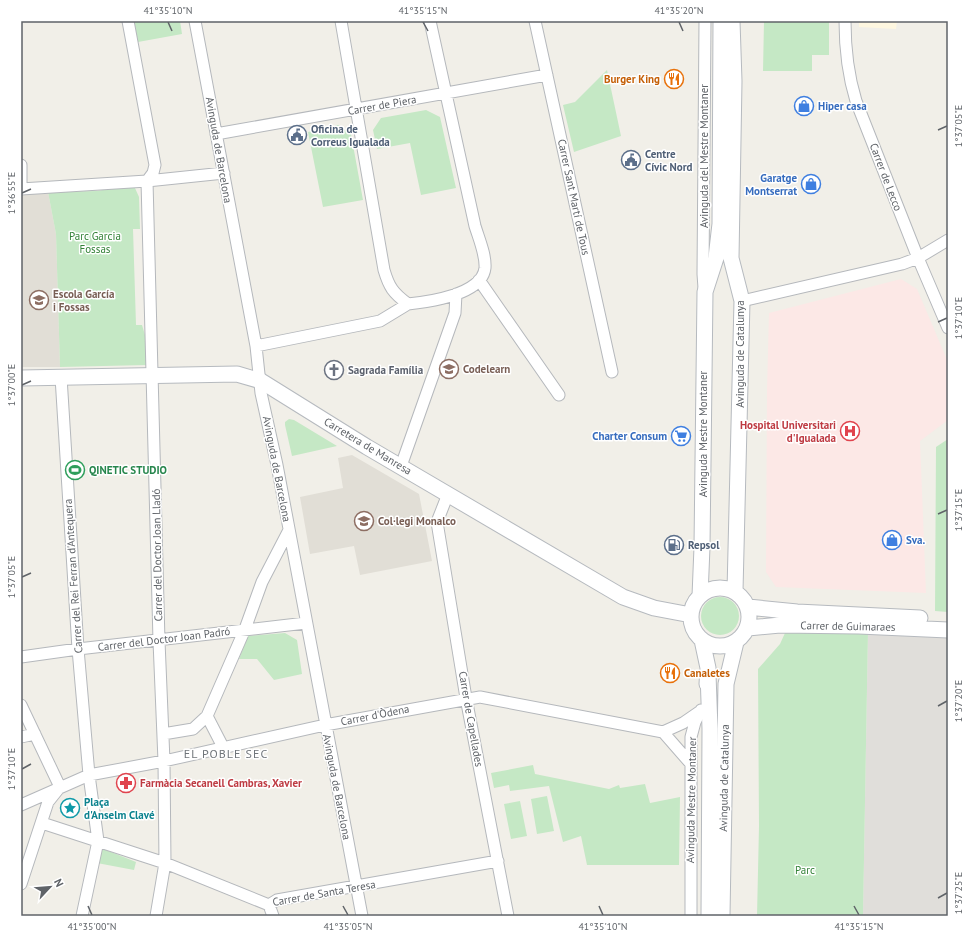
<svg xmlns="http://www.w3.org/2000/svg" width="969" height="937" viewBox="0 0 969 937" font-family="'PT Sans',sans-serif">
	<rect width="100%" height="100%" fill="#f1efe8"/>
	<!-- commercial -->
	<path fill="#fef7e0" d="M859 21H897L896 29 859 27Z"/>
	<!-- industrial -->
	<path fill="#e0deda" d="M868 631 948 637V916H863Z"/>
	<!-- education -->
	<path fill="#e1ded6" d="M48 192 56 234 60 367H21V195Z
		M352 455 419 494 432 561 360 575 354 546 310 554 300 497 343 488 338 458Z"/>
	<!-- medical -->
	<path fill="#fce8e6" d="M901 279 917 289 948 362V420L920 441 926 593 776 587 766 572 767 390 769 313Z"/>
	<!-- green -->
	<path fill="#c5e8c5" d="M134 21H180L182 34 138 42Z
		M764 21H829V55H812V71H763Z
		M607 70 621 136 574 152 563 105 575 102Z
		M426 110 440 117 456 188 421 195 410 143 377 149 373 130 381 118Z
		M338 125 351 134 363 200 323 207 308 132Z
		M114 188H135L139 197 140 229H133L136 325H142L148 345 147 365 60 367 56 234 48 192 97 191Z
		M289 419 294 420 337 446 292 456 285 425V422Z
		M948 439V612L935 611 936 447Z
		M701 616a19 19 0 1 1 38 0a19 19 0 1 1-38 0Z
		M868 631 863 916H757L759 826 758 669 780 644 785 633Z
		M285 633 297 640 302 674 274 680 257 659H239L248 636Z
		M533 765 535 774 609 789 619 785 620 788 645 784 650 803 680 797 679 865H587L581 836 563 842 549 786 510 791 509 785 494 788 491 773Z
		M547 796 554 831 537 834 531 799Z
		M520 801 527 836 511 839 504 804Z
		M101 848 136 862 134 870 97 863Z"/>
	<g fill="none" stroke-linecap="round" stroke-linejoin="round">
		<defs>
			<path id="street" d="M128 21 155 165 153 173 147 181 159 641 164 761 165 863 156 916
				M195 21 256 346 261 393 277 465 362 916
				M341 21 384 270C389 287 393 293 408 304 427 302 482 295 485 268 486 255 479 239 475 226L430 21
				M535 21 612 372
				M845 21C845 49 848 75 856 101L918 258 948 328
				M216 134 547 75
				M21 165V189
				M21 189 147 181 224 173
				M479 280 559 395
				M704 288 703 274 705 21
				M742 301 902 264 918 258 948 240
				M256 346 380 321 408 304
				M61 377 78 649 89 775 98 841 82 916
				M401 466 455 313 456 294
				M448 494 437 522 466 698 508 916
				M21 657 78 649 306 623
				M21 705 60 787 48 802 21 884
				M207 716 223 747
				M663 732 683 723 699 712
				M163 734 193 729 207 716 245 629 262 582 289 530
				M21 737 35 734
				M21 805 89 775 164 761 325 725 480 697 663 732 691 764
				M42 823 165 863 269 905
				M269 905 277 900 498 861
				M269 905 273 916
				M691 916V737L695 722 701 710"/>
			<path id="secondary" d="M732 21 734 81 731 258 742 301 735 591
				M21 378 237 374 261 381 367 447 623 597 654 608 691 615
				M691 617a29 29 0 1 1 58 0a29 29 0 1 1-58 0Z
				M700 596 702 547 705 292 716 258 720 224 721 21
				M748 607 797 612 920 618
				M748 628 780 625 859 626 948 630
				M702 640 708 668 707 684
				M708 674 710 729 709 916
				M722 916 726 684 736 642"/>
		</defs>
		<!-- street casing -->
		<use href="#street" stroke="#b5b8bc" stroke-width="13"/>
		<!-- secondary casing -->
		<use href="#secondary" stroke="#b6babf" stroke-width="17"/>
		<!-- street -->
		<use href="#street" stroke="#fff" stroke-width="11"/>
		<!-- secondary -->
		<use href="#secondary" stroke="#fff" stroke-width="15"/>
	</g>
	<!-- ticks -->
	<path fill="none" stroke="#5f6368" stroke-width="1.5" d="M168 22 172 31M423 22 428 31M679 22 683 31M938 130 947 126M22 193 31 189M938 322 947 318M22 385 31 381M938 514 947 510M22 577 31 573M938 706 947 701M22 769 31 764M938 898 947 893M88 906 92 915M343 906 348 915M599 906 603 915M854 906 859 915"/>
	<!-- icons -->
	<defs>
		<symbol id="restaurant-ring" viewBox="-11 -11 22 22"><circle r="9.5" fill="#fff" stroke="#e8710a" stroke-width="1.5"/><path d="M-5-6h1v4h1v-4h1v4h1v-4h1v5L-1.5 .5V6h-2V.5L-5-1ZM5-6V6H3V1.5H1.5Q1.5-4 5-6Z" fill="#e8710a"/></symbol>
		<symbol id="shop-ring" viewBox="-11 -11 22 22"><circle r="9.5" fill="#fff" stroke="#3f7fe0" stroke-width="1.5"/><path d="M-5-2.5h2.3a2.7 3.5 0 0 1 5.4 0H5L5.5 6h-11ZM-1.5-2.5h3a1.5 2.3 0 0 0-3 0Z" fill="#3f7fe0"/></symbol>
		<symbol id="civic-ring" viewBox="-11 -11 22 22"><circle r="9.5" fill="#fff" stroke="#5c6f8a" stroke-width="1.5"/><path d="M-.6-6.5H3V-4.5H.6V-3L4-1V1h2V6H-6V1h2V-1L-.6-3ZM-1.2 2.5V6h2.4V2.5Z" fill="#5c6f8a"/></symbol>
		<symbol id="school-ring" viewBox="-11 -11 22 22"><circle r="9.5" fill="#fff" stroke="#8d6e63" stroke-width="1.5"/><path d="M0-5L7-2L0 1L-7-2ZM-4 1L0 2.5L4 1V4Q0 6-4 4Z" fill="#8d6e63"/></symbol>
		<symbol id="church-ring" viewBox="-11 -11 22 22"><circle r="9.5" fill="#fff" stroke="#6b7280" stroke-width="1.5"/><path d="M-1.2-6h2.4v3.5h3.3v2.4h-3.3V6h-2.4V-.1h-3.3v-2.4h3.3Z" fill="#6b7280"/></symbol>
		<symbol id="hospital-ring" viewBox="-11 -11 22 22"><circle r="9.5" fill="#fff" stroke="#e0444e" stroke-width="1.5"/><path d="M-5-5h3v3.5h4V-5h3V5h-3V1.5h-4V5h-3Z" fill="#e0444e"/></symbol>
		<symbol id="supermarket-ring" viewBox="-11 -11 22 22"><circle r="9.5" fill="#fff" stroke="#3f7fe0" stroke-width="1.5"/><path d="M-6-5.5h2.5l.6 2H6L4.5 2H-2.5L-4.4-4H-6ZM-1.5 3.2a1.3 1.3 0 1 0 .1 0ZM3 3.2a1.3 1.3 0 1 0 .1 0Z" fill="#3f7fe0"/></symbol>
		<symbol id="stadium-ring" viewBox="-11 -11 22 22"><circle r="9.5" fill="#fff" stroke="#2e9e5b" stroke-width="1.5"/><path d="M0-5a6.5 5 0 1 0 0 10a6.5 5 0 1 0 0-10ZM-3.5-1.8h7v3.6h-7Z" fill="#2e9e5b"/></symbol>
		<symbol id="fuel-ring" viewBox="-11 -11 22 22"><circle r="9.5" fill="#fff" stroke="#5c6f8a" stroke-width="1.5"/><path d="M-5.5-6h7V0h2V4h1.3V-2.5L3-4.5l.8-.8L6-3V5H2.5V1h-1V6h-7ZM-4.2-4.7v3.2H.2V-4.7Z" fill="#5c6f8a"/></symbol>
		<symbol id="pharmacy-ring" viewBox="-11 -11 22 22"><circle r="9.5" fill="#fff" stroke="#e0444e" stroke-width="1.5"/><path d="M-2-6h4v4h4v4h-4v4h-4v-4h-4v-4h4Z" fill="#e0444e"/></symbol>
		<symbol id="sight-ring" viewBox="-11 -11 22 22"><circle r="9.5" fill="#fff" stroke="#0f9aa8" stroke-width="1.5"/><path d="M0-6L1.8-2.2L6-1.7L2.9 1.2L3.7 5.4L0 3.3L-3.7 5.4L-2.9 1.2L-6-1.7L-1.8-2.2Z" fill="#0f9aa8"/></symbol>
	</defs>
	<g fill-rule="evenodd">
		<use href="#restaurant-ring" x="663" y="68" width="22" height="22"/>
		<use href="#shop-ring" x="793" y="95" width="22" height="22"/>
		<use href="#civic-ring" x="286" y="124" width="22" height="22"/>
		<use href="#civic-ring" x="620" y="149" width="22" height="22"/>
		<use href="#shop-ring" x="800" y="173" width="22" height="22"/>
		<use href="#school-ring" x="28" y="289" width="22" height="22"/>
		<use href="#school-ring" x="438" y="358" width="22" height="22"/>
		<use href="#church-ring" x="323" y="359" width="22" height="22"/>
		<use href="#hospital-ring" x="839" y="420" width="22" height="22"/>
		<use href="#supermarket-ring" x="670" y="425" width="22" height="22"/>
		<use href="#stadium-ring" x="64" y="459" width="22" height="22"/>
		<use href="#school-ring" x="353" y="510" width="22" height="22"/>
		<use href="#shop-ring" x="881" y="529" width="22" height="22"/>
		<use href="#fuel-ring" x="663" y="534" width="22" height="22"/>
		<use href="#restaurant-ring" x="659" y="662" width="22" height="22"/>
		<use href="#pharmacy-ring" x="115" y="772" width="22" height="22"/>
		<use href="#sight-ring" x="59" y="797" width="22" height="22"/>
	</g>
	<g text-anchor="middle" stroke-width="3" stroke-linejoin="round" paint-order="stroke">
		<!-- food labels -->
		<g font-size="11" font-weight="bold" fill="#c56008" stroke="#fff" text-anchor="end">
			<text x="660" y="83">Burger King</text>
			<text x="684" y="677" text-anchor="start">Canaletes</text>
		</g>
		<!-- street labels -->
		<g font-size="11" fill="#5f6368" stroke="#fff">
			<text transform="translate(382 105) rotate(-10)" y="4">Carrer de Piera</text>
			<text transform="translate(219 150) rotate(80)" y="4">Avinguda de Barcelona</text>
			<text transform="translate(704 156) rotate(-90)" y="4">Avinguda del Mestre Montaner</text>
			<text transform="translate(886 177) rotate(69)" y="4">Carrer de Lecco</text>
			<text transform="translate(574 197) rotate(78)" y="4">Carrer Sant Martí de Tous</text>
			<text transform="translate(740 354) rotate(-90)" y="4">Avinguda de Catalunya</text>
			<text transform="translate(703 434) rotate(-90)" y="4">Avinguda Mestre Montaner</text>
			<text transform="translate(368 446) rotate(31)" y="4">Carretera de Manresa</text>
			<text transform="translate(277 469) rotate(79)" y="4">Avinguda de Barcelona</text>
			<text transform="translate(157 555) rotate(-91)" y="4">Carrer del Doctor Joan Lladó</text>
			<text transform="translate(73 576) rotate(-94)" y="4">Carrer del Rei Ferran d'Antequera</text>
			<text transform="translate(848 626) rotate(1)" y="4">Carrer de Guimaraes</text>
			<text transform="translate(164 639) rotate(-7)" y="4">Carrer del Doctor Joan Padró</text>
			<text transform="translate(375 715) rotate(-11)" y="4">Carrer d'Òdena</text>
			<text transform="translate(471 719) rotate(80)" y="4">Carrer de Capellades</text>
			<text transform="translate(724 778) rotate(-89)" y="4">Avinguda de Catalunya</text>
			<text transform="translate(337 787) rotate(79)" y="4">Avinguda de Barcelona</text>
			<text transform="translate(691 800) rotate(-89)" y="4">Avinguda Mestre Montaner</text>
			<text transform="translate(324 893) rotate(-10)" y="4">Carrer de Santa Teresa</text>
		</g>
		<!-- shop labels -->
		<g font-size="11" font-weight="bold" fill="#366cbe" stroke="#fff" text-anchor="start">
			<text x="818" y="110">Hiper casa</text>
			<text x="797" y="182" text-anchor="end">Garatge<tspan x="797" dy="13">Montserrat</tspan></text>
			<text x="667" y="440" text-anchor="end">Charter Consum</text>
			<text x="906" y="544">Sva.</text>
		</g>
		<!-- service labels -->
		<g font-size="11" font-weight="bold" fill="#4e5e75" stroke="#fff" text-anchor="start">
			<text x="311" y="133">Oficina de<tspan x="311" dy="13">Correus Igualada</tspan></text>
			<text x="645" y="158">Centre<tspan x="645" dy="13">Cívic Nord</tspan></text>
			<text x="688" y="549">Repsol</text>
		</g>
		<!-- park labels -->
		<g font-size="11" fill="#348238" stroke="#fff">
			<text x="95" y="240">Parc Garcia<tspan x="95" dy="13">Fossas</tspan></text>
			<text x="805" y="874">Parc</text>
		</g>
		<!-- education labels -->
		<g font-size="11" font-weight="bold" fill="#785e54" stroke="#fff" text-anchor="start">
			<text x="53" y="298">Escola García<tspan x="53" dy="13">i Fossas</tspan></text>
			<text x="463" y="373">Codelearn</text>
			<text x="378" y="525">Col·legi Monalco</text>
		</g>
		<!-- worship labels -->
		<g font-size="11" font-weight="bold" fill="#5b616d" stroke="#fff" text-anchor="start">
			<text x="348" y="374">Sagrada Família</text>
		</g>
		<!-- health labels -->
		<g font-size="11" font-weight="bold" fill="#be3a42" stroke="#fff" text-anchor="end">
			<text x="836" y="429">Hospital Universitari<tspan x="836" dy="13">d'Igualada</tspan></text>
			<text x="140" y="787" text-anchor="start">Farmàcia Secanell Cambras, Xavier</text>
		</g>
		<!-- leisure labels -->
		<g font-size="11" font-weight="bold" fill="#27864d" stroke="#fff" text-anchor="start">
			<text x="89" y="474">QINETIC STUDIO</text>
		</g>
		<!-- culture labels -->
		<g font-size="11" font-weight="bold" fill="#0d838f" stroke="#fff" text-anchor="start">
			<text x="84" y="806">Plaça<tspan x="84" dy="13">d'Anselm Clavé</tspan></text>
		</g>
		<!-- neighbourhood labels -->
		<g font-size="12" letter-spacing="1" fill="#70757a" stroke="#fff">
			<text x="226" y="758">EL POBLE SEC</text>
		</g>
	</g>
	<!-- border -->
	<rect width="969" height="937" fill="none" stroke="#ffffff" stroke-width="44"/>
	<!-- north arrow -->
	<g transform="translate(50 887) rotate(64)" stroke="#ffffff" stroke-width="3" paint-order="stroke">
	<path d="M0-3L7 15L0 10L-7 15Z" fill="#5f6368"/>
	<text y="-6" font-size="11" font-weight="bold" text-anchor="middle" fill="#5f6368">N</text>
	</g>
	<rect x="22" y="22" width="925" height="893" fill="none" stroke="#5f6368" stroke-width="1.5"/>
	<g font-size="10" text-anchor="middle" fill="#5f6368">
		<text x="168" y="14">41°35'10"N</text>
		<text x="423" y="14">41°35'15"N</text>
		<text x="679" y="14">41°35'20"N</text>
		<text transform="translate(958 126) rotate(-90)" y="4">1°37'05"E</text>
		<text transform="translate(11 193) rotate(-90)" y="4">1°36'55"E</text>
		<text transform="translate(958 318) rotate(-90)" y="4">1°37'10"E</text>
		<text transform="translate(11 385) rotate(-90)" y="4">1°37'00"E</text>
		<text transform="translate(958 510) rotate(-90)" y="4">1°37'15"E</text>
		<text transform="translate(11 577) rotate(-90)" y="4">1°37'05"E</text>
		<text transform="translate(958 701) rotate(-90)" y="4">1°37'20"E</text>
		<text transform="translate(11 769) rotate(-90)" y="4">1°37'10"E</text>
		<text transform="translate(958 893) rotate(-90)" y="4">1°37'25"E</text>
		<text x="92" y="930">41°35'00"N</text>
		<text x="348" y="930">41°35'05"N</text>
		<text x="603" y="930">41°35'10"N</text>
		<text x="859" y="930">41°35'15"N</text>
	</g>
</svg>
